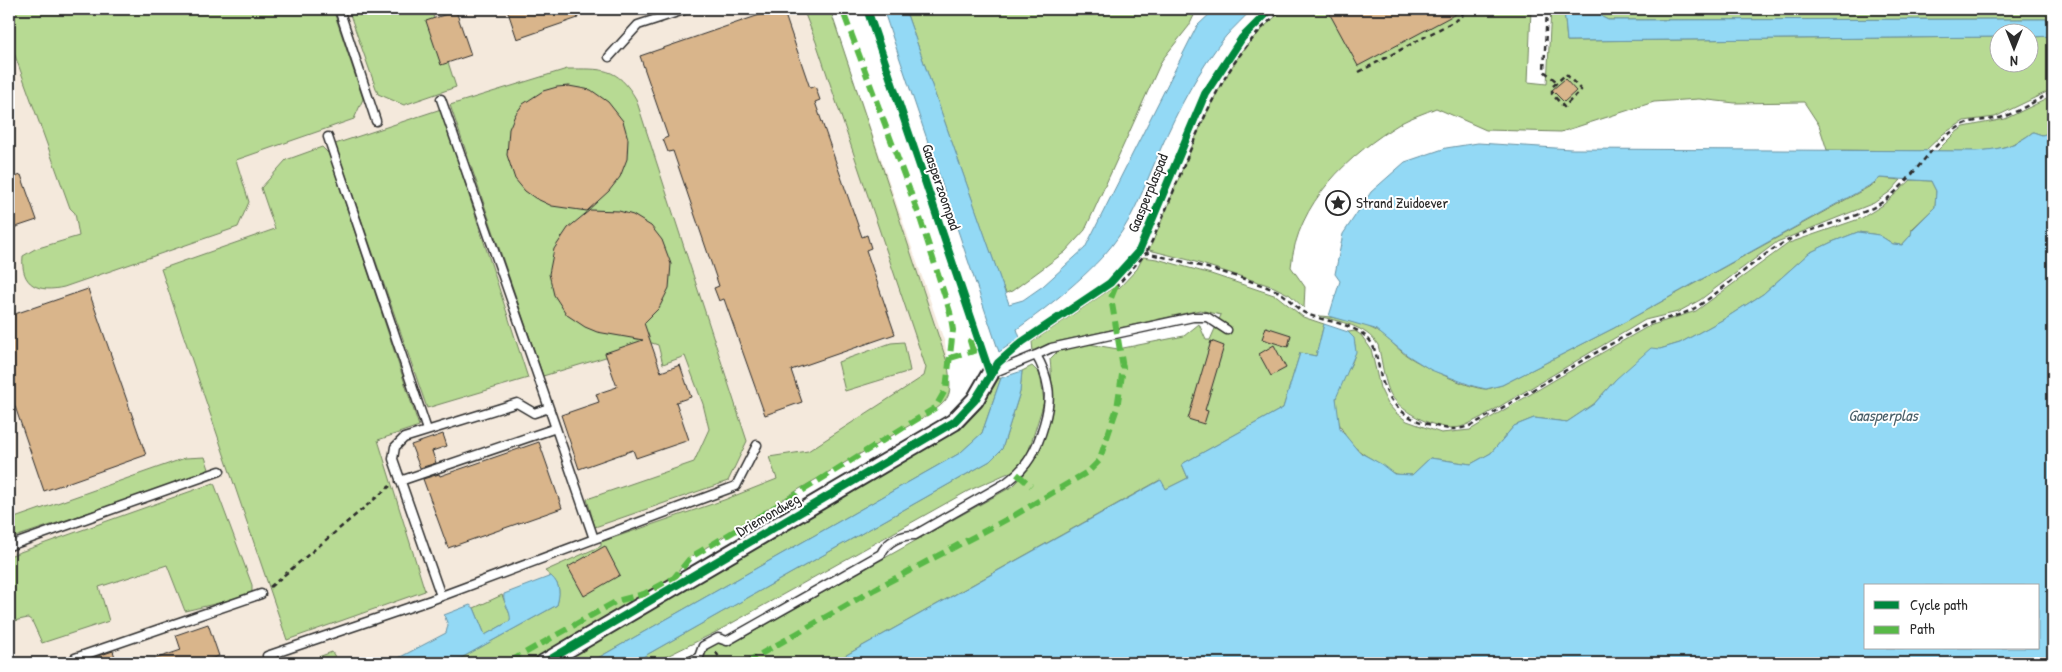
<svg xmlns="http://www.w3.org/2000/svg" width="2062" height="672" viewBox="0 0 2062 672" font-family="'Patrick Hand',sans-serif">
	<rect width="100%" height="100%" fill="#fff"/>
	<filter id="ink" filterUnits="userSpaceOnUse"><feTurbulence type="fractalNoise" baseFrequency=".02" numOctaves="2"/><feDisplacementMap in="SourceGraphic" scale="10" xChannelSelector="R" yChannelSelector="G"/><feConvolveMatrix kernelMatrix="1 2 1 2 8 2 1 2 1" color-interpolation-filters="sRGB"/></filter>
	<g filter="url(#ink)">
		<!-- built -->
		<path fill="#f4e9dc" d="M9 9H829L945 343 950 379 503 663H9Z"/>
		<!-- green -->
		<path fill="#b7da93" stroke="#71825f" d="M9 9H333L363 99 354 119 236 160 249 202 238 227 64 287C39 293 20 286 23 256L35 249 79 236 75 213 70 208 9 39Z
			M348 9H431L456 87 404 105 378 94Z
			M803 9H830L948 365C952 397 952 399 924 417L801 488 691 557 666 585 533 663H452L557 605C561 587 559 583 545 571L601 546V542L724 500 777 479 769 457 808 451 924 376 926 368 816 42Z
			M905 9H1197L1189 26 1162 60 1085 230 1065 252 1012 291 1006 293 1001 282Z
			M1284 9H1531L1528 82 1547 84 1551 9H1564L1567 41 1999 37 2000 62H2030V37L2053 36V89L1995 117 1964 121 1943 134 1925 151 1827 150 1819 125 1804 102 1735 103 1699 99 1654 102 1561 132 1486 130 1436 108C1425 113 1412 117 1401 123 1348 155 1297 203 1291 267L1305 287 1304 308 1290 295 1274 287 1189 260 1149 250C1178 186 1199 115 1239 56 1251 38 1268 23 1284 9Z
			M1601 9H2053V19L1608 20 1602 17Z
			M567 69C602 69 617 66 636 99L747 441 728 481 595 527 587 499 694 462 709 429 703 404 685 356 663 364 658 345 652 343 543 376 450 105Z
			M2053 96V132L2042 135 2033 132C2004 155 1973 151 1937 151L1955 133 1964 127 2005 119Z
			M441 109 528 378 427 408 335 144Z
			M322 147 329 154 419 426 378 440 425 591 287 640 161 269 275 229 261 188 286 160Z
			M1880 178 1901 180 1891 191 1874 203 1777 242 1700 300 1678 312 1645 320 1482 417C1473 421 1464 428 1453 428 1433 428 1397 411 1389 391 1383 376 1382 360 1378 345 1365 325 1340 322 1318 316 1332 316 1360 322 1373 329 1386 335 1395 347 1406 355 1420 365 1471 390 1487 389 1492 388 1497 386 1502 385L1614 328 1874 184Z
			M1911 180 1931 181 1936 191 1935 207 1912 229 1911 235 1902 245 1893 244 1879 235 1858 232 1832 242 1809 253 1763 294 1724 319 1680 343 1660 349 1616 379 1594 404 1567 422 1534 418 1514 426 1491 453 1471 464 1430 458 1412 475C1407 475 1401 475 1396 474 1388 472 1378 462 1370 458 1348 446 1334 424 1336 398 1338 375 1369 355 1348 332L1355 331 1361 335 1371 349 1380 388 1388 404 1396 413 1407 421 1441 433 1470 430 1558 378 1649 326 1696 311 1789 243 1862 218 1883 205Z
			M1143 257 1157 259 1211 274 1277 296 1303 317 1324 324 1316 356 1300 353 1283 408 1182 464 1188 478 1166 489 1160 480 832 663H695L703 659 706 648 716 642 728 646 1013 486C1050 452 1055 406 1050 359L1060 349 1083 343 1118 349 1184 336 1199 324 1206 340H1210L1221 315 1200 310 1052 343 1033 352 1032 342 1111 289H1118L1137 269Z
			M904 342 910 371 845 391 838 362 891 343Z
			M1032 366 1039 373 1041 380 1044 402 1028 453 1015 470 968 491 716 632 653 663H632L990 461 1002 449 1020 392 1022 371Z
			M1001 378 982 433 960 453 589 663H558L948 433 970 415 997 379Z
			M205 457 210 472 9 539V520L185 458Z
			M214 483 252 585V595L185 611 167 565 99 587 109 621 42 643 32 621 28 618 9 622V556Z
			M502 595 511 617 510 621 485 635 474 608Z
			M332 652 339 663H302Z"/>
		<!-- water -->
		<path fill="#93d9f5" stroke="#6993a4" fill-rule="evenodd" d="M883 9H905L1009 304 1023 300 1043 286 1085 248 1197 26 1215 9H1252C1244 18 1234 27 1226 36 1199 69 1178 109 1161 148 1148 177 1135 215 1116 240 1094 271 1048 307 1017 329L1020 338 999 352Z
			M1564 9H1601L1602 17 1608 20 2053 19V36L2030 37V32H2000L1999 37 1567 41Z
			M2033 132 2042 135 2053 132V663H832L1161 480 1166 489 1188 478 1182 464 1283 408 1300 353 1316 356 1324 324 1348 332 1354 338 1356 352 1336 398 1340 429 1359 452 1381 464 1394 474 1412 475 1430 458 1471 464 1491 453 1514 426 1534 418 1567 422 1594 404 1616 379 1651 348 1660 349 1680 343 1724 319 1763 294 1809 253 1832 242 1858 232 1879 235 1893 244 1902 245 1911 235 1912 230 1935 207 1936 191 1931 181 1880 178 1874 183 1614 328 1502 385 1486 389 1473 386 1431 370 1407 355 1375 329 1329 316 1340 281 1335 274 1343 234 1371 192 1405 162 1446 148 1478 143 1571 149 1976 151C2000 149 2014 147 2033 132ZM1866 586H2038V648H1866Z
			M1022 371 1020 392 1002 449 990 461 632 663H589L960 453 982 433 1001 378Z
			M551 576C561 585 560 594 557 605L452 663H389L446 633 448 625 444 615 470 605 474 608 485 635 510 621C512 611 502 603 504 594Z"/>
		<!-- building -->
		<path fill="#d9b58b" stroke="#2b2b2b" d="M507 9H575L578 18 517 39Z
			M777 9H783L810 88 815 86 820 100 815 102 862 237 867 235 871 248 866 250 895 334 791 370 802 402 765 415 724 299 719 301 714 288 719 286 673 151 668 152 663 139 668 137 640 56Z
			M1327 9H1465L1358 66Z
			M456 11 471 55 441 65 426 21Z
			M1565 79 1576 91 1564 102 1552 90Z
			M569 86 591 90 608 102 623 121 628 139 627 159 620 177 609 191 587 211 552 206 535 198 525 191 515 179 507 155 509 129 515 115 523 104 543 91 557 87Z
			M21 175 37 220 13 228 9 215V179Z
			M590 210 619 211 633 215 651 226 662 240 671 264 669 288 659 308 644 323 661 372 680 365 691 397 676 402 689 440 636 458 633 450 579 469 561 415 599 402 596 394 617 387 605 353 643 340 597 332 585 327 567 315 554 295 549 274 554 249 568 228Z
			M88 289 146 455 44 491 9 389V316Z
			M1266 327 1291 335 1288 347 1262 339Z
			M1211 341 1224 346 1205 410 1208 411 1204 424 1188 419Z
			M1274 345 1286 368 1271 376 1259 354Z
			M443 434 447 446 432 451 436 463 420 468 411 445Z
			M539 442 562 508 448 548 423 479 439 474 440 476Z
			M605 546 620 575 584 596 568 567Z
			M208 624 219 656 199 663H149V661L181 650 176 635Z
			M113 651 117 663H77Z"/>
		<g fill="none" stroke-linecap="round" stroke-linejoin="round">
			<defs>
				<path id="lane" d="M339 9 376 121
					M609 57 638 25 687 9
					M328 137 427 430
					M1036 355 1051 348 1193 317H1207L1227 330
					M549 408 594 539
					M400 481 556 428
					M9 546 220 471
					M441 596 393 459 395 447 404 438 517 403 534 413 549 408 441 99
					M267 656 431 600 736 486 757 445
					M75 658 261 594
					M687 663 699 657 703 646 718 638 727 641 881 554C887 541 901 535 915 535L1006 483C1015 476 1024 468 1030 458 1040 442 1052 406 1048 387 1046 375 1042 365 1036 355L990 374"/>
				<path id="street" d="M544 663 954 422 975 400 990 374"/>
			</defs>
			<!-- lane casing -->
			<use href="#lane" stroke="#2b2b2b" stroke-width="11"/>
			<!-- street casing -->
			<use href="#street" stroke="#2b2b2b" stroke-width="20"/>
			<!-- path -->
			<path stroke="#2b2b2b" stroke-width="2.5" stroke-dasharray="5 4" stroke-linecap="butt" d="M1547 9 1544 71 1557 82
				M1646 9H1781
				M1359 72 1462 17 1463 9
				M1566 74 1581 90 1564 107 1552 94V87Z
				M1139 251 1146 253C1188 171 1207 70 1283 9
				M1115 288 1146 253C1190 263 1235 274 1277 291 1289 296 1296 310 1307 314 1326 322 1347 322 1364 335 1375 343 1376 355 1379 368 1384 396 1399 417 1428 424 1447 429 1453 432 1472 425 1529 393 1584 358 1642 327 1659 318 1678 318 1695 308 1725 289 1750 263 1780 245 1812 225 1853 222 1884 201 1913 181 1929 145 1959 127 1972 118 1988 122 2003 117 2020 111 2036 100 2053 92
				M270 587 390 486
				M716 652 722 663"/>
			<!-- lane -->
			<use href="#lane" stroke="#fff" stroke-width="8"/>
			<!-- street -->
			<use href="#street" stroke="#fff" stroke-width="16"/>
			<!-- quiet -->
			<path stroke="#58b947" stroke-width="6" stroke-dasharray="12 6" stroke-linecap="butt" d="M973 351 970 341 976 332
				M950 358 981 349
				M1017 474 1031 486
				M511 663 516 658 617 601 644 594 674 578 691 557 802 491 935 408 946 389 953 330 950 312 920 218 842 9
				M745 663 875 589 1015 515 1089 471 1099 461 1117 408 1123 368 1111 298 1115 288 1110 283"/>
			<defs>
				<path id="cycleway" d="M867 9 990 374
					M544 663 954 422 975 400 998 363 1022 342 1110 283 1139 251 1205 94 1242 38 1271 9"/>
			</defs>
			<!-- cycleway casing -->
			<use href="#cycleway" stroke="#fff" stroke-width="11"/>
			<!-- cycleway -->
			<use href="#cycleway" stroke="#00873e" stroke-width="8"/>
		</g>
	</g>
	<!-- icons -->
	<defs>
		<symbol id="sight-ring" viewBox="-11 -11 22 22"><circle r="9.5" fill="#fff" stroke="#2b2b2b" stroke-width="1.5"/><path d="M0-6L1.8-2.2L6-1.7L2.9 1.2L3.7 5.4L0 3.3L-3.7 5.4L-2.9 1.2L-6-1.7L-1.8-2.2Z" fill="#2b2b2b"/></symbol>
	</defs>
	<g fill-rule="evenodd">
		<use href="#sight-ring" x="1324" y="189" width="28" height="28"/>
	</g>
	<g text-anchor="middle" stroke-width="4" stroke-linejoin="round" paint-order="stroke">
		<!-- street labels -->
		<g font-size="15" fill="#2b2b2b" stroke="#fff">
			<text transform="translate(941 187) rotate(71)" y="5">Gaasperzoompad</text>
			<text transform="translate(1148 193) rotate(-68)" y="5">Gaasperplaspad</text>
			<text transform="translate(768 515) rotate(-30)" y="5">Driemondweg</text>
		</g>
		<!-- poi labels -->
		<g font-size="15" fill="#2b2b2b" stroke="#fff" text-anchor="start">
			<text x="1356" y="208">Strand Zuidoever</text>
		</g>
		<!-- water labels -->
		<g font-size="16" font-style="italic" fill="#4a5f68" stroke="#fff">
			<text x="1883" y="421">Gaasperplas</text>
		</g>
	</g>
	<!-- margin -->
	<rect width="2062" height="672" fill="none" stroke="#fff" stroke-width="30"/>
	<rect x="15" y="15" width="2032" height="642" fill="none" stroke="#2b2b2b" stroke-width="2" filter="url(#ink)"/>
	<!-- legend -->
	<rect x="1864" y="584" width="175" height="65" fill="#ffffff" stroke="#aaaaaa"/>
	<rect x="1874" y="601" width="25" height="8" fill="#00873e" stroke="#aaaaaa"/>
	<text x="1910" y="610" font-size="15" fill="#2b2b2b">Cycle path</text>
	<rect x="1874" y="626" width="25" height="8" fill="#58b947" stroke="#aaaaaa"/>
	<text x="1910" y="634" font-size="15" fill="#2b2b2b">Path</text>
	<!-- north arrow -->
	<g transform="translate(2014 48) rotate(180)"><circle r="24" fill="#ffffff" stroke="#aaaaaa"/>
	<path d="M0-4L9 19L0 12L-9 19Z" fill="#2b2b2b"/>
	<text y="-8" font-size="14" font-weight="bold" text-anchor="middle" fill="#2b2b2b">N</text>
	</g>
</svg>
